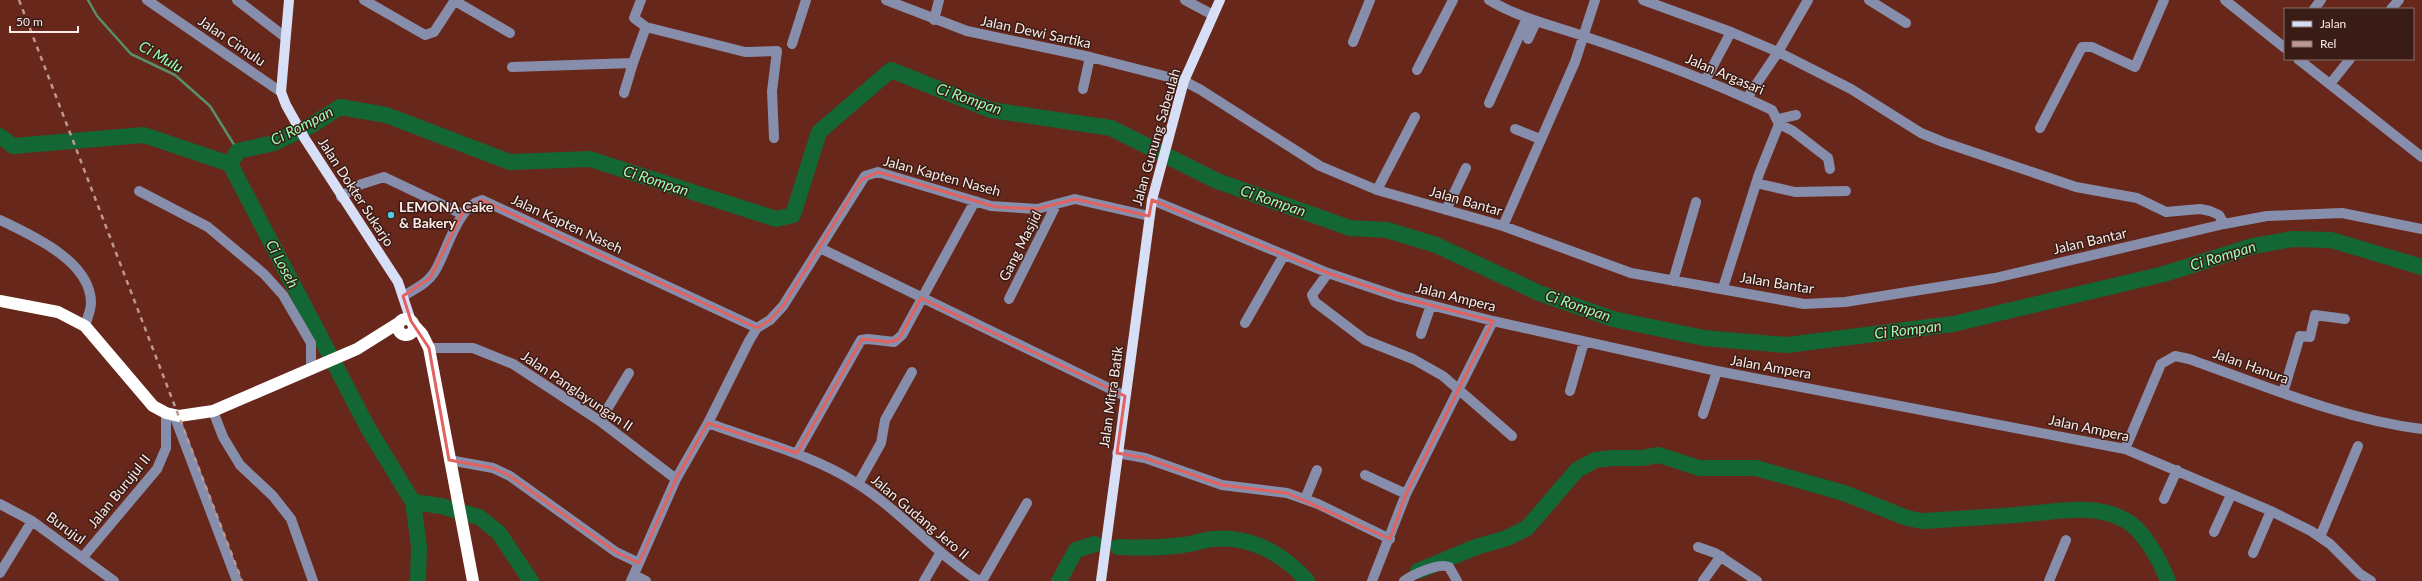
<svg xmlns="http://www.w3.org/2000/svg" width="2422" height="581" viewBox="0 0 2422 581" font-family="Lato,sans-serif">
	<rect width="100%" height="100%" fill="#68271b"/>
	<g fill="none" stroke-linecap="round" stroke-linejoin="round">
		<!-- stream -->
		<path stroke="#588e6a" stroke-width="2.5" d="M88 0 97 16 131 54 175 75 210 106 238 151"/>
		<!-- river -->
		<path stroke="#126735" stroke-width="16" d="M0 136 13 146 144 135 230 164 368 428 413 502 419 546 418 581
			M230 164 238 151 274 143 312 125 340 107 386 115 510 162 590 159 776 219 793 215 819 132 891 70 991 110 1111 128 1217 181 1350 228 1387 230 1436 245 1539 293 1613 319 1704 338 1787 345 1953 324 2164 274 2253 246 2293 239 2331 240 2422 267
			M413 502 441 506 479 517 499 533 531 581
			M1118 547C1140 548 1161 548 1183 545 1193 544 1203 540 1213 539 1249 535 1284 554 1307 581
			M1418 571 1476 547 1507 538 1527 528 1577 470 1595 460 1612 458H1642L1659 455 1699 468H1756L1844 493 1907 518 1922 521C1956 519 1991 517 2026 514 2057 512 2096 503 2125 520 2143 529 2161 562 2168 581
			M1059 581 1076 550 1095 544"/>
		<!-- minor -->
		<path stroke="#868eab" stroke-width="10" d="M147 0 281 92
			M237 0 285 37
			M364 0 425 35 434 32 455 0
			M641 0 634 18 646 27 745 52 777 51 772 91 774 138
			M886 0 967 31 1090 57 1184 81 1201 90 1320 166 1377 190 1503 226 1631 273 1804 304 1845 302 1995 278 2224 224 2267 216 2342 213 2422 229
			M1185 0 1213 15
			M1489 0C1519 18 1551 25 1583 36 1647 57 1711 81 1772 110L1779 124 1759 174 1723 288
			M1643 0 1731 32 1778 52 1851 89 1921 133 1943 142 2076 187 2137 198 2166 212 2200 209 2210 211 2219 215 2224 224
			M1869 0 1906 23
			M2225 0 2285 48
			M455 1 510 33
			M2314 9 2321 0
			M2391 9 2399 0
			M934 20 939 0
			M1528 39 1536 22
			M1353 42 1370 0
			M792 44 806 0
			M2298 59 2422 157
			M633 63 646 27
			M512 67 633 63 624 93
			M1417 70 1453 0
			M1706 79 1731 32
			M2330 84 2350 59
			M1083 89 1090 57
			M1747 98 1778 52 1808 0
			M1489 103 1527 18
			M1778 119 1796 115
			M1779 124 1793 131 1828 158 1830 169
			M2040 128 2082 47H2092L2135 67 2164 0
			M1515 129 1540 139
			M1756 183 1795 192 1846 191
			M1377 190 1415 117
			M139 191 208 227 264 274 283 295 311 343V367
			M341 197 359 185 384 177 462 214
			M1152 200 1328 273 1399 297 1493 321 1717 371 2125 449 2271 511 2311 531 2330 544 2360 574 2371 581
			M1446 210 1466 168
			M0 220C31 235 91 261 91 303 91 310 87 319 85 326
			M1503 226 1575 62 1595 0
			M820 248 1125 396
			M1328 273 1312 295 1315 302 1365 340 1413 359 1443 376 1512 436
			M1673 281 1696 202
			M403 296C415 289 428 283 435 271 447 252 457 206 482 200L757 328
			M1009 299 1056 205
			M1245 323 1284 255
			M1421 334 1431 305
			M429 348H473L513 364 600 421 676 479
			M1570 391 1584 342
			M2283 393 2300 336 2310 337 2315 315 2345 319
			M213 411 223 437 240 465 273 496 291 519 313 581
			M1703 414 1717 371
			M174 415 237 581
			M600 421 629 373
			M708 423C759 442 811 454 858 484 902 512 935 553 979 581
			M2125 449 2161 364 2175 356 2189 359C2265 386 2342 419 2422 429
			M797 453 861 340 868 339 894 342 902 335 975 201
			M1117 453 1145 458 1222 485 1287 493 1318 504 1390 539
			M449 460 493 468 510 476 616 552 639 563
			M1365 475 1406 494
			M858 484 881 443 885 420 912 372
			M1305 499 1317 470
			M2164 499 2177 470
			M0 504 32 521 114 581
			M2214 532 2231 495
			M2320 537 2358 446
			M1698 547 1715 553 1757 581
			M2253 553 2271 511
			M83 557 157 469 166 448V413
			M0 573 32 521
			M634 575 646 581
			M631 581 676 479 708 423 749 341 757 328 770 320 783 306 865 176 878 172 991 206 1037 209 1075 199 1149 216
			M924 581 941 552
			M982 581 1027 503
			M1372 581 1406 494 1493 321
			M1404 581C1412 575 1439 562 1449 567L1457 581
			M1703 581 1721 556
			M2049 581 2066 540"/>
		<!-- major -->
		<path stroke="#d7dff6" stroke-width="10" d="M289 0 281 92 286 105 305 139 398 282 411 321
			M1101 581 1152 200 1184 81 1220 0"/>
		<!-- highway -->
		<path stroke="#fff" stroke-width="12" d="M0 301 58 312 85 326 153 406 166 413 179 416 213 411 357 349 400 322
			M398 327a8 8 0 1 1 16 0a8 8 0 1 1-16 0Z
			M413 324 422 334 429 348 473 581"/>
		<!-- rail -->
		<path stroke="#bd9891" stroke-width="2.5" stroke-dasharray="5 5" stroke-linecap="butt" d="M19 0 242 581"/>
	</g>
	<!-- marked area -->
	<path fill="none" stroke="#e16261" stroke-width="3" stroke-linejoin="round" d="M878 172 996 207 1037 209 1075 199 1149 216 1152 200 1328 273 1399 297 1493 321 1406 494 1390 539 1287 493 1222 485 1145 458 1117 453 1125 396 921 298 899 339 889 342 862 339 797 453 708 423 676 479 639 563 616 552 510 476 493 468 449 460 429 348 411 321 403 296 430 278 462 214 482 200 757 328 770 320 783 306 861 180Z"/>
	<!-- markers -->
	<circle fill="#55cadf" stroke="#391c16" stroke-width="1.5" cx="391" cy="215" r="4"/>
	<g text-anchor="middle" stroke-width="3" stroke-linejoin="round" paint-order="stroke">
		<!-- street labels -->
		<g font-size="14" fill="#fbeae7" stroke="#391c16">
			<text transform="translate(1036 32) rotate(12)" y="5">Jalan Dewi Sartika</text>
			<text transform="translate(232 41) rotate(34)" y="5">Jalan Cimulu</text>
			<text transform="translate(1725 74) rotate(23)" y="5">Jalan Argasari</text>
			<text transform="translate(1156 137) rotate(-74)" y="5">Jalan Gunung Sabeulah</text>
			<text transform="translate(942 176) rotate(15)" y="5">Jalan Kapten Naseh</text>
			<text transform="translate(356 192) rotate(57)" y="5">Jalan Dokter Sukarjo</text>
			<text transform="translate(1466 201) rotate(16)" y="5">Jalan Bantar</text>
			<text transform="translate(567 224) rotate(25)" y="5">Jalan Kapten Naseh</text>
			<text transform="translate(2090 241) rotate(-13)" y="5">Jalan Bantar</text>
			<text transform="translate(1020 246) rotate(-63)" y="5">Gang Masjid</text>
			<text transform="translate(1777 283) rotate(9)" y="5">Jalan Bantar</text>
			<text transform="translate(1456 297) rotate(14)" y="5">Jalan Ampera</text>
			<text transform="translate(2251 366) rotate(20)" y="5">Jalan Hanura</text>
			<text transform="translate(1771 367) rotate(10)" y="5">Jalan Ampera</text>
			<text transform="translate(577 391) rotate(34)" y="5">Jalan Panglayungan II</text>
			<text transform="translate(1111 397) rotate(-82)" y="5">Jalan Mitra Batik</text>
			<text transform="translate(2089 428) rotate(12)" y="5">Jalan Ampera</text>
			<text transform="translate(119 491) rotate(-51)" y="5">Jalan Burujul II</text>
			<text transform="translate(920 517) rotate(40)" y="5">Jalan Gudang Jero II</text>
			<text transform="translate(66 528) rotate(36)" y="5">Burujul</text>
		</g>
		<!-- poi labels -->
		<g font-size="14" font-weight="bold" fill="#fbeae7" stroke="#391c16" text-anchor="start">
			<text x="399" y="212">LEMONA Cake<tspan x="399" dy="16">&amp; Bakery</tspan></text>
		</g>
		<!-- water labels -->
		<g font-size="15" font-style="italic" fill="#97ffb4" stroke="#391c16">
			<text transform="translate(161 57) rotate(30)" y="5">Ci Mulu</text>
			<text transform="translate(969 99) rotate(19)" y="5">Ci Rompan</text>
			<text transform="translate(302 126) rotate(-27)" y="5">Ci Rompan</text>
			<text transform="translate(656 181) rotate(18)" y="5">Ci Rompan</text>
			<text transform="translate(1273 201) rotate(19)" y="5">Ci Rompan</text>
			<text transform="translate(2223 256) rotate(-17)" y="5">Ci Rompan</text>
			<text transform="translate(282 264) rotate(62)" y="5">Ci Loseh</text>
			<text transform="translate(1578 306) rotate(19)" y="5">Ci Rompan</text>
			<text transform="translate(1908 330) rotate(-7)" y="5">Ci Rompan</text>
		</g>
	</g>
	<!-- legend -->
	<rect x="2284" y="8" width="130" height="52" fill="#391c16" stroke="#876e6a"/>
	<rect x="2292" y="21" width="20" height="6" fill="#d7dff6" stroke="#876e6a"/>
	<text x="2320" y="28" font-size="12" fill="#fbeae7">Jalan</text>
	<rect x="2292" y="41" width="20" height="6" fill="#bd9891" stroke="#876e6a"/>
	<text x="2320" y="48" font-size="12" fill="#fbeae7">Rel</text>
	<!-- scale -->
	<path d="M10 26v6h68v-6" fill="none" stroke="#fbeae7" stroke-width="2"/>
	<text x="16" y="26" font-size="12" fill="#fbeae7" stroke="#391c16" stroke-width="3" paint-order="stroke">50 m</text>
</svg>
